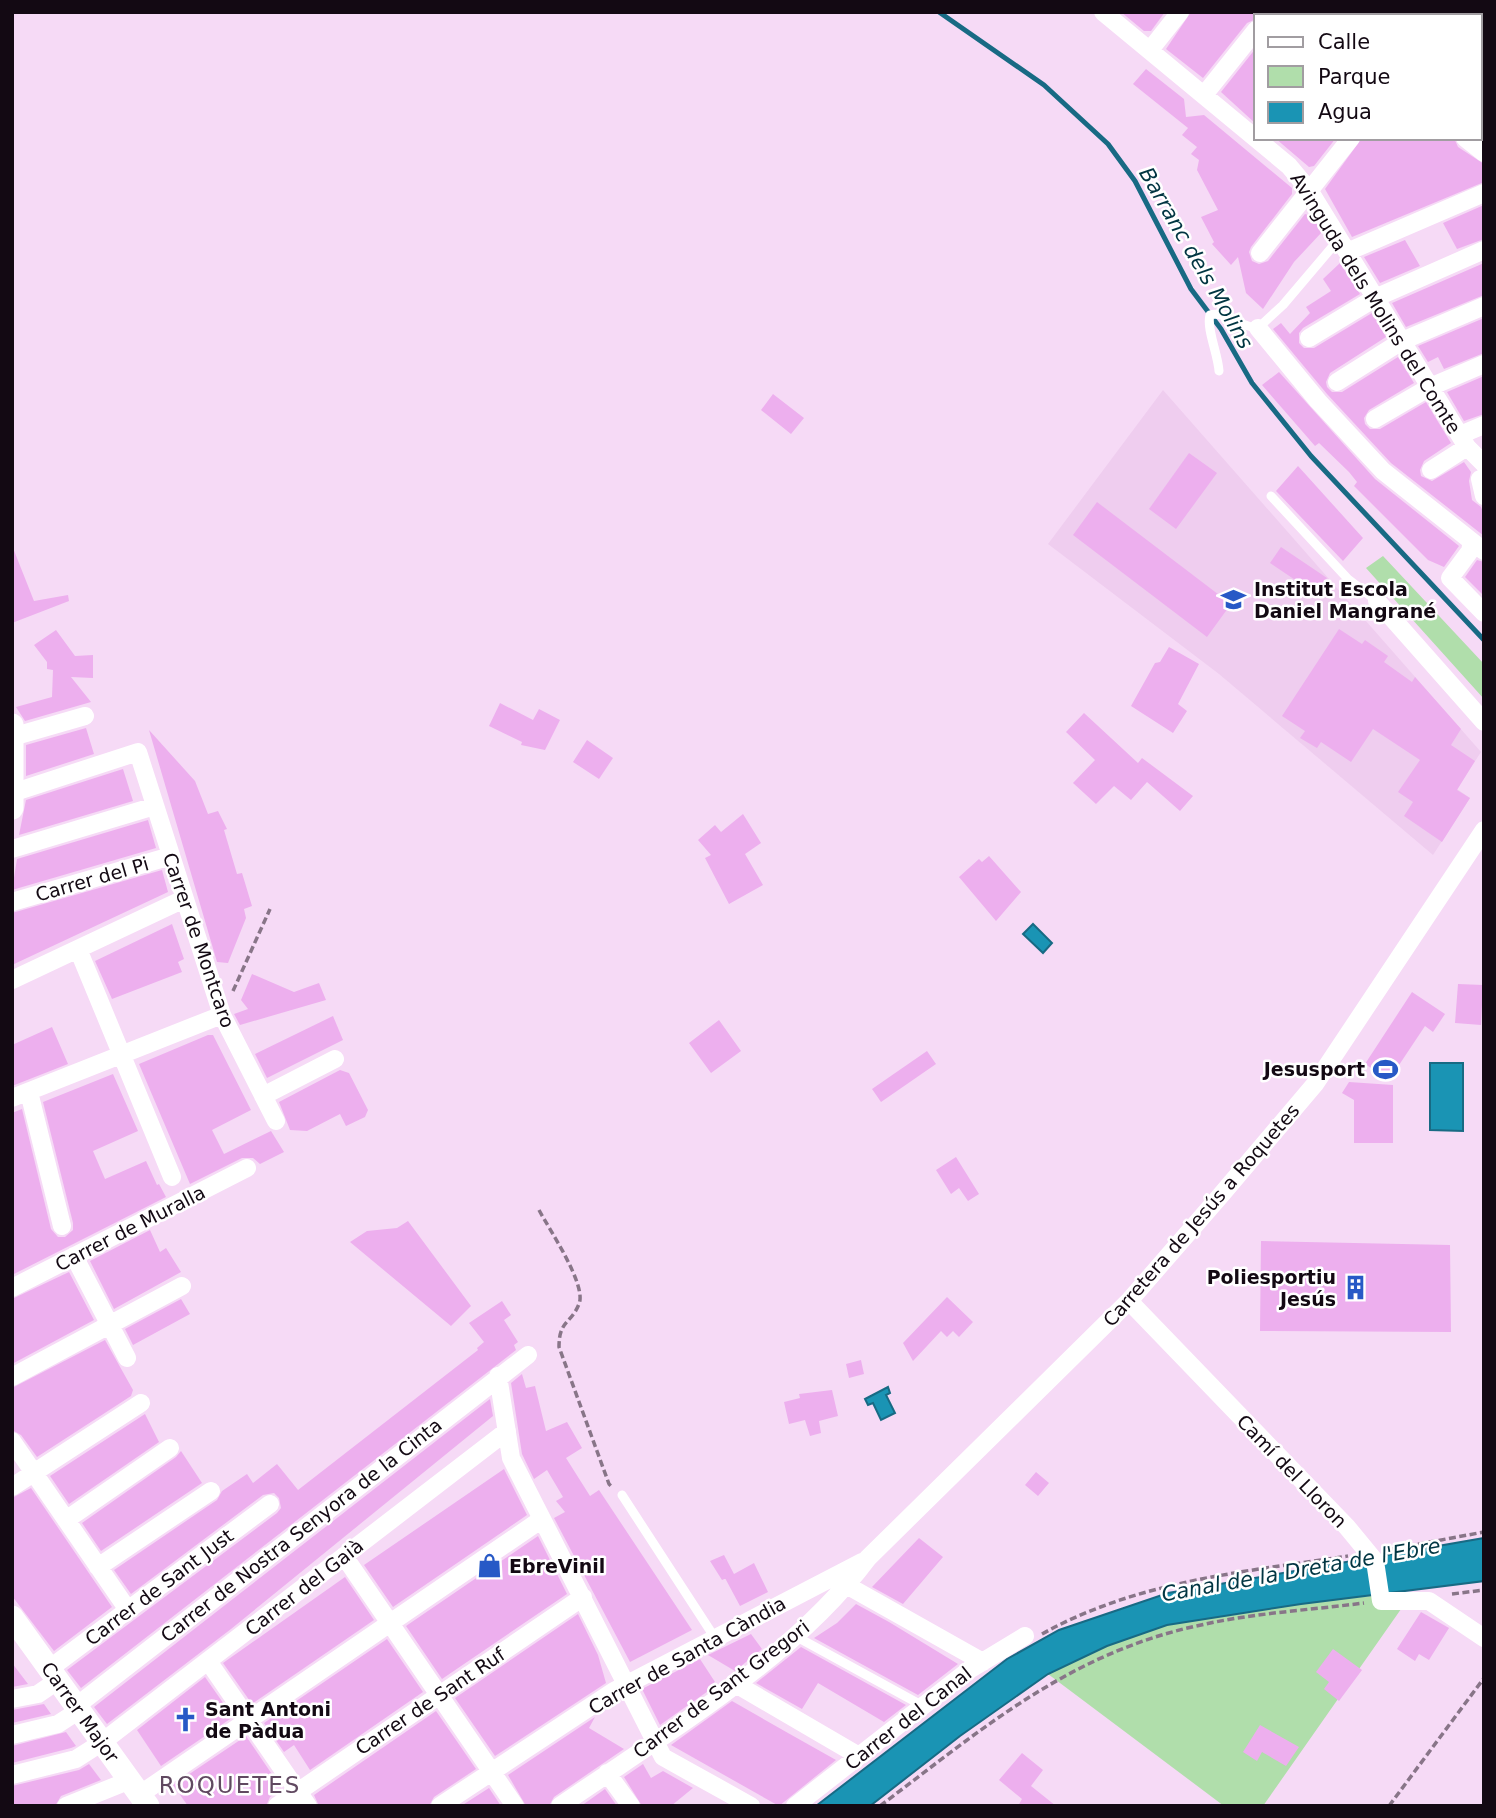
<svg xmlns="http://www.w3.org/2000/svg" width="1496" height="1818" viewBox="0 0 1496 1818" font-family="'DejaVu Sans',sans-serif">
	<rect width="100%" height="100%" fill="#f6daf6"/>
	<!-- built -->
	<path fill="#efcdef" d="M1163 390 1481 752 1457 789 1470 798 1433 855 1219 674 1048 544Z"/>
	<!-- green -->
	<path fill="#b0deab" d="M1383 556 1484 664V699L1366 568Z
		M1413 1592 1263 1806H1224L1048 1674C1086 1656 1126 1635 1167 1625 1243 1606 1334 1600 1413 1592Z"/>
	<!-- water -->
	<path fill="#1a94b4" stroke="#186a84" stroke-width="2" d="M1033 924 1052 943 1043 953 1023 934Z
		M1430 1063H1463V1131L1430 1130Z
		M888 1387 890 1393 886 1395 895 1413 881 1420 873 1403 868 1405 865 1399Z
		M1484 1538V1581L1301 1604 1167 1625 1107 1646 1048 1674 960 1736 870 1806H816L1007 1659 1059 1630 1168 1593Z"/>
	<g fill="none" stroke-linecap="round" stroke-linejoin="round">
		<!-- stream -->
		<path stroke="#186a84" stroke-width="5" d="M939 12 1044 85 1108 144 1135 181 1191 289 1221 329 1252 383 1311 456 1484 640"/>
	</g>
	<!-- building -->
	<path fill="#edafee" d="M1121 12H1165L1151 31H1144Z
		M1191 12H1256V19L1247 23 1203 78 1166 49Z
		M1256 48V124L1221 92Z
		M1146 69 1184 99 1186 117 1204 115 1292 188V194L1251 247 1249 252 1252 261 1259 264 1268 261 1305 214 1312 216 1322 232 1294 262 1263 309 1246 293 1238 257 1231 265 1212 244 1214 242 1201 217 1218 210 1197 170 1199 160 1191 154 1197 147 1182 135 1188 128 1133 84Z
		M1275 138H1336L1314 166 1309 167Z
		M1362 138H1454L1458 147 1484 164V182L1352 237 1325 189Z
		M1484 205V239L1457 249 1443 223Z
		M1405 240 1420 266 1380 283 1364 257Z
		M1340 263 1360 294 1303 328 1299 333V343L1304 348H1314L1372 313 1386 337 1330 373 1326 382 1327 387 1332 392H1342L1398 357 1414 383 1369 410 1364 418 1365 424 1370 429H1380L1426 402 1451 443 1424 461 1420 470 1421 476 1432 481 1464 462 1471 472 1469 481 1472 500 1481 507 1484 514V536L1391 463 1327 394 1273 329 1281 323 1290 334 1310 313 1306 307 1331 291 1323 279Z
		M1484 263V295L1406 327 1392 303Z
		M1484 318V353L1444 369 1438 357 1428 362 1418 346Z
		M1279 372 1375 479 1459 546 1444 567 1428 560 1354 486 1357 482 1349 472 1319 443 1315 446 1262 385Z
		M1484 376V414L1464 421 1447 392Z
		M773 394 804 418 791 434 761 410Z
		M1189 453 1217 473 1176 529 1149 509Z
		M1298 466 1363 538 1343 561 1276 491Z
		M1097 502 1231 604 1207 637 1073 535Z
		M1281 547 1327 578 1316 594 1270 563Z
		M13 548 34 601 68 595 69 601 12 623Z
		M1477 560 1484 562V596L1465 577Z
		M1339 629 1362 644 1365 640 1388 656 1384 662 1412 682 1415 677 1461 729 1451 745 1475 761 1457 790 1470 798 1442 842 1404 816 1413 802 1398 792 1420 760 1373 729 1351 762 1321 742 1317 748 1300 738 1305 731 1282 716Z
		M56 630 75 656 93 655V678L71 677 91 702 25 721 16 707 52 697 53 670 47 669V662L34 645Z
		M1169 647 1199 664 1178 704 1187 711 1173 733 1131 706 1155 663 1160 662Z
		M500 703 533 720 539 709 560 720 545 750 521 745 522 742 489 726Z
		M1084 713 1138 763 1142 758 1193 796 1180 811 1147 782 1131 800 1114 786 1096 804 1073 783 1095 760 1066 732Z
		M86 728 94 754 26 776V745Z
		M149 730 195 781 208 814 218 811 227 829 224 830 237 874 242 873 252 906 244 909 246 918 228 963 217 962Z
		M587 740 613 758 599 779 573 762Z
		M123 769 133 801 19 835 26 800Z
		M743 814 761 843 745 854 763 885 729 904 705 858 711 855 698 840 715 825 721 832Z
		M148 820 156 848 12 890 17 859Z
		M989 856 1021 892 996 921 959 877 979 859 982 862Z
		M162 870 168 892 12 965V913Z
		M172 924 184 959 178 962 182 972 112 999 95 961Z
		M252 974 294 992 319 983 326 1000 240 1025 234 1014 248 1009 241 1000Z
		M1458 984 1483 985 1481 1025 1455 1023Z
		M1412 992 1445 1014 1433 1032 1425 1026 1389 1080 1365 1064Z
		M333 1016 343 1040 267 1078 255 1054Z
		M719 1020 741 1051 711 1073 689 1043Z
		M52 1027 68 1064 12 1086V1045Z
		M208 1035H213L251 1110 212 1130 224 1154 271 1131 284 1152 260 1164 253 1158H242L190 1184 139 1064Z
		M927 1051 936 1064 881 1102 872 1089Z
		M340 1070 349 1073 368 1110 365 1117 346 1126 340 1114 307 1131 290 1130 279 1102Z
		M113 1074 138 1131 93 1151 105 1179 146 1161 157 1185 159 1184 166 1197 12 1275V1113L22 1109 51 1229 58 1237H65L73 1230V1223L43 1102Z
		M1349 1082 1393 1085V1143H1354V1100L1342 1093Z
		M956 1157 979 1194 968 1201 959 1188 951 1194 936 1170Z
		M408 1221 471 1306 451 1326 350 1242 367 1231 397 1228Z
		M150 1230 160 1252 166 1248 181 1272 114 1309 90 1261Z
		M1261 1241 1450 1245 1451 1332 1260 1331Z
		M69 1272 94 1320 12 1364V1299Z
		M947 1297 973 1322 959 1337 953 1331 947 1337 941 1331 913 1361 903 1343Z
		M181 1299 190 1314 133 1345 125 1329Z
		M502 1301 511 1315 504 1320 518 1342 514 1345 516 1350 81 1688 67 1670 277 1513 281 1508 279 1498 274 1493 263 1495 131 1594 114 1570 217 1500 222 1491 247 1474 253 1483 277 1464 298 1490 478 1350 477 1348 484 1342 469 1323Z
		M105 1340 133 1390 131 1396 37 1457 21 1435 12 1430V1388Z
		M861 1360 864 1374 849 1378 846 1364Z
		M522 1374 526 1388 535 1386 546 1431 567 1422 582 1448 566 1458 590 1496 599 1490 692 1630 630 1662 554 1518 565 1512 556 1501 563 1497 547 1470 534 1479 522 1454 511 1383Z
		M832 1390 838 1416 819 1421 821 1433 810 1436 805 1420 789 1424 784 1402 800 1398 799 1394Z
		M490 1399 493 1416 231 1629 107 1724 94 1707Z
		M145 1414 159 1442 69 1504 50 1476Z
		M181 1451 202 1483 101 1551 82 1523 176 1457Z
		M504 1469 527 1515 393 1607 364 1565Z
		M1036 1472 1049 1483 1038 1496 1025 1485Z
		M31 1488 112 1607 54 1651 12 1596V1498Z
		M538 1536 567 1594 442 1679 406 1626Z
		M919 1538 943 1557 903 1604 872 1587Z
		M724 1555 734 1574 754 1563 768 1592 740 1606 725 1578 729 1577 722 1580 710 1561Z
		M345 1577 374 1620 252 1704 223 1663Z
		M856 1604 889 1622 958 1664 918 1695 814 1638 837 1623Z
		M1421 1612 1449 1628 1429 1660 1419 1654 1415 1661 1397 1649Z
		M578 1614 598 1655 606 1683 495 1756 455 1698Z
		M751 1634 762 1649 735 1671 708 1655Z
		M387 1639 423 1692 310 1770 294 1745 284 1752 264 1723Z
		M801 1647 906 1705 884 1722 818 1683 802 1709 756 1683Z
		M1333 1649 1362 1670 1339 1701 1324 1689 1329 1682 1316 1672Z
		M700 1659 715 1682 708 1687 711 1689 660 1725 642 1689Z
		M12 1663 28 1684 12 1687Z
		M205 1677 233 1717 161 1766 137 1730Z
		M732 1701 788 1733 836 1760 779 1806 671 1745Z
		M44 1704 51 1714 12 1723V1710Z
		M436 1711 476 1769 434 1797 429 1806H319L314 1795Z
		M595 1717 589 1728 624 1749 554 1797 549 1806H526L508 1775Z
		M1260 1725 1299 1747 1286 1766 1262 1752 1257 1761 1243 1752Z
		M66 1732 76 1746 71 1748 12 1763V1746Z
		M246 1736 282 1789 270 1797 266 1806H188L173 1785Z
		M1022 1753 1043 1770 1031 1786 1056 1806H1018L1022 1799 999 1780Z
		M89 1764 101 1780 61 1796 55 1806H12V1786L79 1770Z
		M643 1764 651 1778 663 1771 693 1788 671 1806H642L624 1777Z
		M489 1788 501 1806H461Z
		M605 1789 617 1806H581Z"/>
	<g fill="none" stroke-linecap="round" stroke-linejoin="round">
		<!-- path -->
		<path stroke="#887588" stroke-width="3.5" stroke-dasharray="7 3.5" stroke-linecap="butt" d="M233 991 270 909
			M539 1210C549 1229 587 1285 579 1304 571 1324 559 1320 559 1347L609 1484 612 1487
			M1387 1550 1484 1532
			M1452 1594 1484 1590
			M1042 1634C1137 1581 1243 1572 1348 1556
			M880 1806C982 1729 1071 1652 1201 1625 1254 1613 1310 1610 1364 1603
			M1389 1806 1484 1678"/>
		<!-- service -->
		<path stroke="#fff" stroke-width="9" d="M1219 371C1218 354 1206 328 1210 315 1223 310 1242 328 1258 328L1283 305 1339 239
			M1271 496 1348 579 1377 601
			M622 1495 715 1638
			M797 1637 923 1706"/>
		<!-- minor -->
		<path stroke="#fff" stroke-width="18" d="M1103 12 1289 166 1309 190 1467 447 1484 464
			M1311 12 1315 16
			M1267 16 1270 12
			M1357 16 1360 12
			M1449 16 1452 12
			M1150 50 1180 12
			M1204 95 1256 30
			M1465 138 1484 153
			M1347 252 1484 193
			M1260 253 1351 138
			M1258 328 1318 401 1383 471 1484 551
			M1309 338 1375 298 1484 250
			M1337 382 1402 341 1484 306
			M1375 419 1430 387 1484 364
			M1460 435 1484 425
			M1431 470 1467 447
			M1480 479 1484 496
			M1472 542 1470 551 1450 578 1484 613
			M1377 601 1484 722
			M12 737 85 716
			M12 793 138 752 222 1015 276 1121
			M12 849 155 806
			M12 902 171 856
			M78 949 172 1177
			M12 980 184 899
			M29 1092 62 1226
			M263 1096 335 1059
			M12 1098 222 1015
			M74 1256 127 1358
			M12 1288 247 1168
			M1129 1301 1347 1527 1375 1561 1381 1601H1429L1484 1638
			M498 1376 511 1458 663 1757 751 1806
			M12 1377 182 1286
			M12 1441 128 1610
			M12 1487 141 1403
			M66 1520 170 1448
			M344 1556 515 1806
			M98 1567 211 1491
			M848 1586 983 1662
			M208 1661 308 1806
			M49 1669 270 1504
			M734 1683 859 1756
			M12 1699 38 1694 57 1681
			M75 1707 528 1355
			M12 1735 58 1724 78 1711
			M607 1773 631 1806
			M12 1775 76 1759 101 1743 507 1431
			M139 1795 542 1519
			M66 1806 128 1781
			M277 1806 583 1597
			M440 1806 614 1691 862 1562
			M560 1806C664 1734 792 1660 868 1558L1129 1301 1221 1195 1315 1084 1484 830
			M795 1806 969 1670 1025 1636"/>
		<!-- tertiary -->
		<g stroke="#fff" stroke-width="23">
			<path d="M12 725V808"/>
			<path id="s1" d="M12 1617 148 1806"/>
		</g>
	</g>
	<!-- icons -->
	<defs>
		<symbol id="school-bare" viewBox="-9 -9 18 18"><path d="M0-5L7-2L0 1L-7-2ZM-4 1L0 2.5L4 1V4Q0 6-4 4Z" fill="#2759c6" stroke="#fff" stroke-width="2.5" paint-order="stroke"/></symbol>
		<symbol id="stadium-bare" viewBox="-9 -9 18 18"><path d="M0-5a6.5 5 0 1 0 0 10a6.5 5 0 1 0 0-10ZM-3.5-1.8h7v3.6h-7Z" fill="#2759c6" stroke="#fff" stroke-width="2.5" paint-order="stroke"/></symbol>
		<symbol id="building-bare" viewBox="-9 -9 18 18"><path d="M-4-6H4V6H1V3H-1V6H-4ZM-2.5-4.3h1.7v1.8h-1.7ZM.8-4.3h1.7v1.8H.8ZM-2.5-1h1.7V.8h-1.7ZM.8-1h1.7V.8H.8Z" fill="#2759c6" stroke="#fff" stroke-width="2.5" paint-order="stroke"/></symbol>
		<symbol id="shop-bare" viewBox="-9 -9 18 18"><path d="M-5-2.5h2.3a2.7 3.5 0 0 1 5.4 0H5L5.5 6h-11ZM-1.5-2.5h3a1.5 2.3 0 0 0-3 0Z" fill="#2759c6" stroke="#fff" stroke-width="2.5" paint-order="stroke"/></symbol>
		<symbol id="church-bare" viewBox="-9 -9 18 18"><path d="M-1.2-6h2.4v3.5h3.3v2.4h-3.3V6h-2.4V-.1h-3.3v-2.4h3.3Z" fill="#2759c6" stroke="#fff" stroke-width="2.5" paint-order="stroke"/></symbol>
	</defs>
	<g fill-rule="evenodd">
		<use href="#school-bare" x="1216" y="582" width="35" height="35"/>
		<use href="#stadium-bare" x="1368" y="1052" width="35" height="35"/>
		<use href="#building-bare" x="1338" y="1270" width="35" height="35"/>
		<use href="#shop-bare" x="472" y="1548" width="35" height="35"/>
		<use href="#church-bare" x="168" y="1702" width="35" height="35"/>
	</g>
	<g text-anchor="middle" stroke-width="5" stroke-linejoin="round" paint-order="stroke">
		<!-- street labels -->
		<g font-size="19" fill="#130913" stroke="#fff">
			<text transform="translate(1376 303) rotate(58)" y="7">Avinguda dels Molins del Comte</text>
			<text transform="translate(92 879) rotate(-16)" y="7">Carrer del Pi</text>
			<text transform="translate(199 940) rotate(71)" y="7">Carrer de Montcaro</text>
			<text transform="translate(1201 1215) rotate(-49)" y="7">Carretera de Jesús a Roquetes</text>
			<text transform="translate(130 1228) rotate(-27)" y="7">Carrer de Muralla</text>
			<text transform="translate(1292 1471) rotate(46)" y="7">Camí del Lloron</text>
			<text transform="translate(301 1530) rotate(-38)" y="7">Carrer de Nostra Senyora de la Cinta</text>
			<text transform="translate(159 1587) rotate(-37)" y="7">Carrer de Sant Just</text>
			<text transform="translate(304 1587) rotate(-38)" y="7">Carrer del Gaià</text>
			<text transform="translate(687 1655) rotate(-29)" y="7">Carrer de Santa Càndia</text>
			<text transform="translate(721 1689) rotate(-37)" y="7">Carrer de Sant Gregori</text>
			<text transform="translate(430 1701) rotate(-34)" y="7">Carrer de Sant Ruf</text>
			<text dy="7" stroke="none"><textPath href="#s1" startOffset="117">Carrer Major</textPath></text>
			<text transform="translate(908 1718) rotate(-38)" y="7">Carrer del Canal</text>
		</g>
		<!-- poi labels -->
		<g font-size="19" font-weight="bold" fill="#130913" stroke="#fff" text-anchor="start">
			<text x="1254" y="596">Institut Escola<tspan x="1254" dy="22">Daniel Mangrané</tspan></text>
			<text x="1365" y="1076" text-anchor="end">Jesusport</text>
			<text x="1336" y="1284" text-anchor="end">Poliesportiu<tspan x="1336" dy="22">Jesús</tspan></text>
			<text x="509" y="1573">EbreVinil</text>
			<text x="205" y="1716">Sant Antoni<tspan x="205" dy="22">de Pàdua</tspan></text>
		</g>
		<!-- water labels -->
		<g font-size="21" font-style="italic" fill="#013542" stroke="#fff">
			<text transform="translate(1196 258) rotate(60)" y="7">Barranc dels Molins</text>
			<text transform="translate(1301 1570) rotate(-10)" y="7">Canal de la Dreta de l'Ebre</text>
		</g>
		<!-- quarter labels -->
		<g font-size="23" letter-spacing="2" fill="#614961" stroke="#fff">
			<text x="230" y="1793">ROQUETES</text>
		</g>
	</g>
	<!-- border -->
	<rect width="1496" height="1818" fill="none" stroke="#130913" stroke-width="28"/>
	<!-- legend -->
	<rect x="1254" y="14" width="228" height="126" fill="#ffffff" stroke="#a19da1" stroke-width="2"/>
	<rect x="1268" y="37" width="35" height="10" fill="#ffffff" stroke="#a19da1" stroke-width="2"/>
	<text x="1318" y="49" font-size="21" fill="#130913">Calle</text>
	<rect x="1268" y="66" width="35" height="21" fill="#b0deab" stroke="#a19da1" stroke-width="2"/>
	<text x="1318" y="84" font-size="21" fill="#130913">Parque</text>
	<rect x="1268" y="102" width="35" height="21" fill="#1a94b4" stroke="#a19da1" stroke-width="2"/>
	<text x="1318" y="119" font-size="21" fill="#130913">Agua</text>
</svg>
